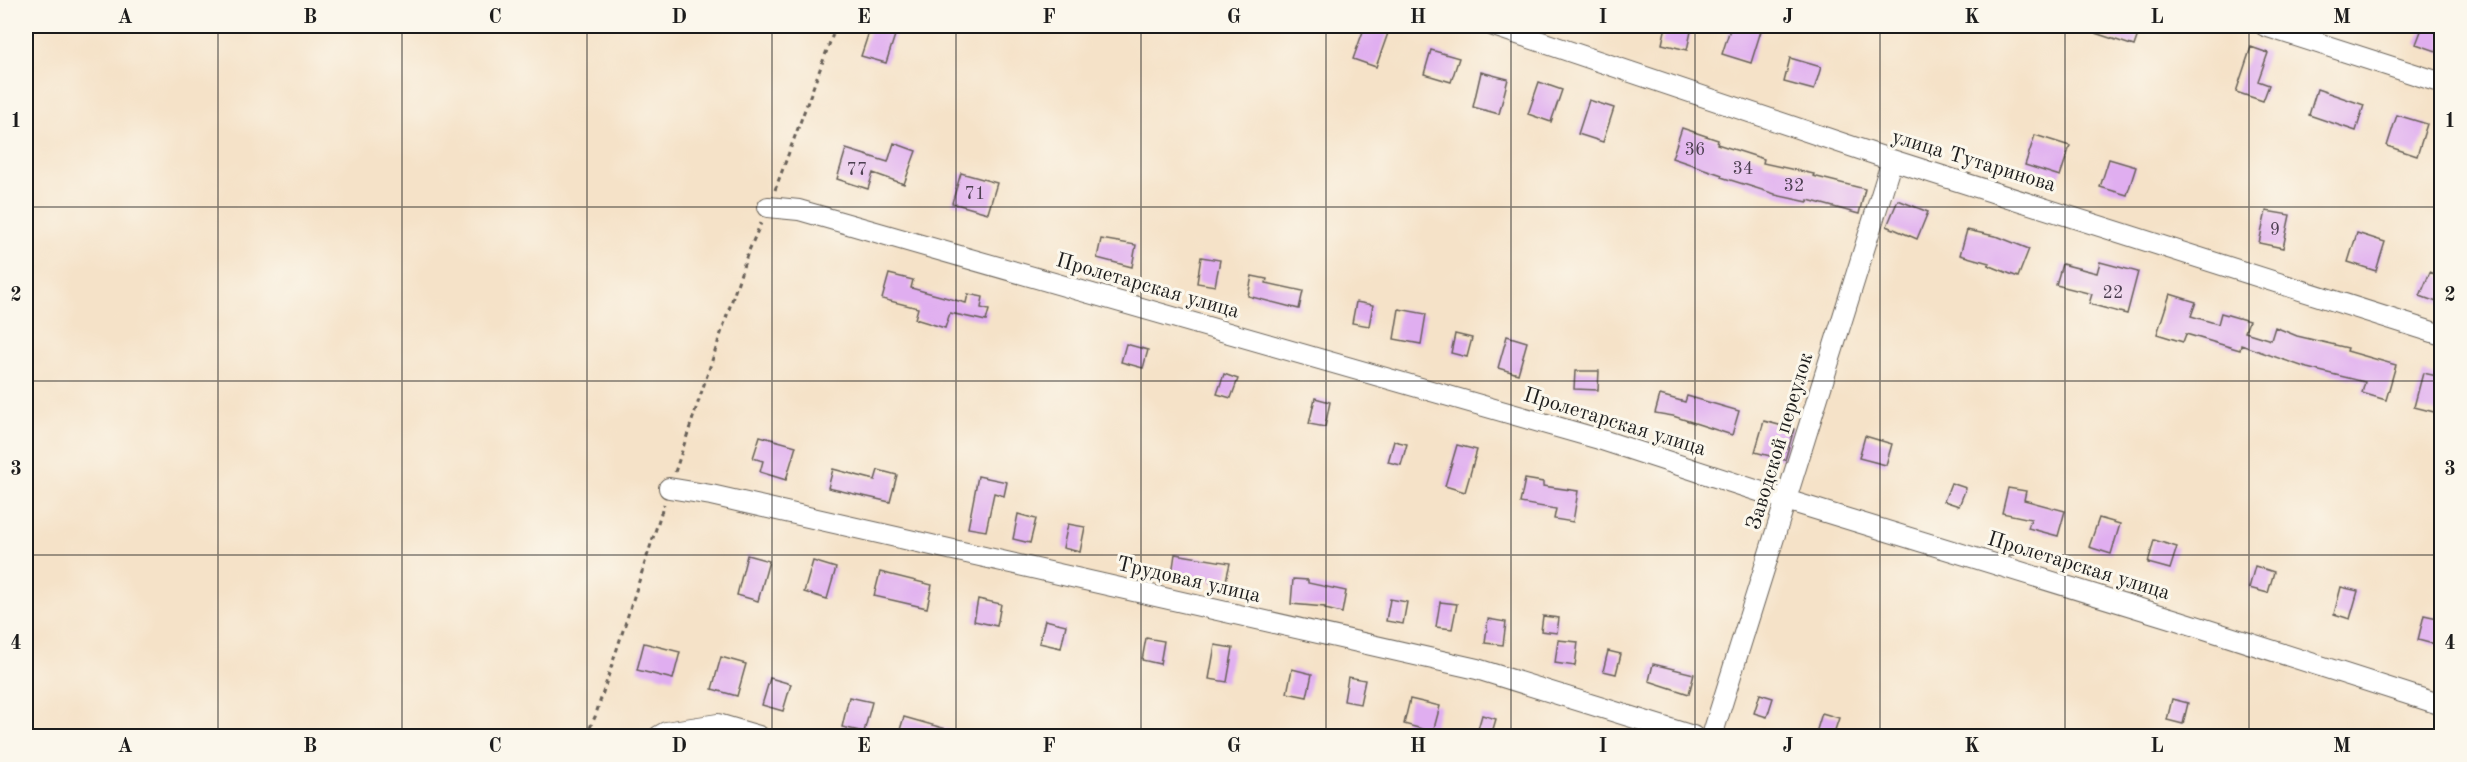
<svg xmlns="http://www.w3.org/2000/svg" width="2467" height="762" viewBox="0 0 2467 762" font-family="'Old Standard TT',serif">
	<rect width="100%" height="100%" fill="#fbf7ec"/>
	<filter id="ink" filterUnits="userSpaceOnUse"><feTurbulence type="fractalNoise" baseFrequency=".0167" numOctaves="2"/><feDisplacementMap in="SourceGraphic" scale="12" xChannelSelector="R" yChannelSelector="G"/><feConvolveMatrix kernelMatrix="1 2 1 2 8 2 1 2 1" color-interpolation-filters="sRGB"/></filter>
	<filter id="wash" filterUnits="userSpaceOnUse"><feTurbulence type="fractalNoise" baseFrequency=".008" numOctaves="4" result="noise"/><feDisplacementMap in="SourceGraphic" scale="24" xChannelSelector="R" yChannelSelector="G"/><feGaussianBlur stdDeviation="1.35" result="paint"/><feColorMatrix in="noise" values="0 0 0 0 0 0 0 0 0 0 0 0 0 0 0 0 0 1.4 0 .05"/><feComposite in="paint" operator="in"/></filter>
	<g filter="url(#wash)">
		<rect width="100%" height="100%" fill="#f5e2c8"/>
		<g id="blocks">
			<!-- building -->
			<path fill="#e0aef0" d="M871 26H898L886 63 861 56Z
				M1365 26 1388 33 1376 67 1353 59Z
				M1666 26 1692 27 1687 50 1662 44Z
				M1731 26H1745L1761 31 1751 63 1722 54Z
				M2081 26H2141L2134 46 2080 28Z
				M2423 26H2442V53L2416 44Z
				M2251 47 2268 53 2258 81 2269 85 2263 101 2236 92Z
				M1431 50 1459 58 1451 82 1424 74Z
				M1790 58 1821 67 1814 90 1784 82Z
				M1481 72 1508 79 1499 114 1473 107Z
				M1539 82 1562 90 1551 122 1528 114Z
				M2317 89 2364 105 2356 131 2309 115Z
				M1589 100 1614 108 1603 142 1578 134Z
				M2397 115 2427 124 2417 156 2387 146Z
				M1682 128 1718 140 1717 144 1764 159 1763 163 1814 174 1813 176 1865 189 1859 214 1808 200V202L1775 195V194L1721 177 1722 175 1672 158Z
				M2035 135 2070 146 2060 176 2025 165Z
				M894 143 916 151 904 184 873 173 868 189 837 179 846 149 888 162Z
				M2109 159 2136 167 2127 195 2100 187Z
				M961 173 997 183 988 213 952 203Z
				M1898 200 1928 212 1917 239 1887 226Z
				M2266 211 2290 215 2283 248 2259 243Z
				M1967 230 1999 237 2029 249 2018 277 1988 265 1989 263 1960 255Z
				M2357 233 2385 242 2376 271 2348 262Z
				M1101 239 1136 245 1132 267 1097 258Z
				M1201 257 1220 260 1215 286 1197 283Z
				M2100 262 2138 272 2127 314 2089 304 2092 294 2056 285 2062 264 2097 273Z
				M2430 272 2442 277V304L2420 296Z
				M889 274 913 280 911 288 966 303 968 294 983 297 981 308 989 310 986 321 950 313 945 328 915 319 918 308 882 299Z
				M1252 276 1267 279 1266 283 1303 291 1299 309 1248 296Z
				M2170 294 2196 302 2191 316 2218 324 2221 313 2249 321 2245 332 2271 340 2275 327 2297 336 2348 348 2347 351 2396 365 2386 400 2362 393 2365 382 2307 368 2241 345 2240 350 2186 334 2183 342 2157 334Z
				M1356 302 1373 305 1369 326 1352 323Z
				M1399 309 1426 314 1421 344 1394 339Z
				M1455 334 1472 338 1467 357 1451 353Z
				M1507 336 1527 342 1518 374 1498 368Z
				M1126 344 1148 350 1143 368 1121 362Z
				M1575 371H1599L1598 390 1574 389Z
				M2423 373 2442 377V414L2414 407Z
				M1224 374 1238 379 1231 398 1217 394Z
				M1660 395 1685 402 1687 396 1739 411 1732 435 1673 416 1655 413Z
				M1315 398 1330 402 1325 427 1309 424Z
				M1764 421 1794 429 1785 460 1755 452Z
				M760 436 796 446 786 480 760 472 763 461 753 458Z
				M1865 436 1892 444 1886 465 1859 458Z
				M1394 441 1407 444 1401 465 1388 462Z
				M1457 445 1477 450 1465 492 1445 486Z
				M833 469 875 480 878 470 897 475 890 502 828 488Z
				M978 476 1007 482 1004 496 994 493 986 531 968 528Z
				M1525 479 1543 482V486L1578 491 1573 522 1554 519 1556 509 1520 503Z
				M1951 483 1966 488 1959 506 1944 501Z
				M2008 488 2026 491 2024 500 2065 511 2058 536 2028 528 2031 519 2002 513Z
				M1018 514 1036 519 1030 543 1013 539Z
				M2099 518 2120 524 2111 554 2089 547Z
				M1068 524 1085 527 1080 552 1063 548Z
				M2154 540 2177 547 2170 569 2148 563Z
				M1175 554 1230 563 1225 585 1210 582 1211 579 1172 574Z
				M747 555 769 561 758 601 737 595Z
				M813 561 836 568 827 599 804 592Z
				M2255 566 2274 572 2268 593 2249 588Z
				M880 572 932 585 927 608 874 596Z
				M1293 579 1308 580V583L1346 591 1342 613 1325 609V607L1291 604Z
				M2341 587 2358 591 2350 619 2334 614Z
				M978 599 1001 604 997 626 974 621Z
				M1390 599 1407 602 1403 624 1386 621Z
				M1440 602 1457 604 1452 629 1436 627Z
				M2424 615 2442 619 2437 645 2418 640Z
				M1543 616 1559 618 1557 633 1541 631Z
				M1488 619 1506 622 1503 645 1485 643Z
				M1045 620 1066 625 1061 648 1039 643Z
				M1146 638 1164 641 1160 664 1142 660Z
				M1558 640 1578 642 1575 666 1555 663Z
				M644 643 680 652 673 679 637 670Z
				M1215 645 1233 648 1227 682 1209 679Z
				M1608 651 1621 654 1616 674 1603 671Z
				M721 657 746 664 737 696 712 689Z
				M1653 664 1694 674 1689 694 1649 681Z
				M1292 669 1312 674 1307 697 1287 693Z
				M1348 677 1365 680 1360 704 1344 701Z
				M770 678 791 684 783 711 762 705Z
				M1760 694 1773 698 1767 717 1754 713Z
				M849 697 872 702 864 732 842 727Z
				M1410 699 1440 706 1433 732 1404 724Z
				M2172 699 2188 703 2183 724 2167 720Z
				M1822 713 1839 718 1833 736H1815Z
				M1482 715 1496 719 1491 736H1476Z
				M904 717 957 732V736H898Z"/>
		</g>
	</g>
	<g filter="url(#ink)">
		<use href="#blocks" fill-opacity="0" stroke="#686158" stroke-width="1.5"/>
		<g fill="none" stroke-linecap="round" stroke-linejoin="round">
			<defs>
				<path id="minor" d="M1494 26 1892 160 2442 335
					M2265 26 2442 83
					M768 207 799 210 1599 439 1786 500 2180 621 2442 705
					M669 488 711 495 1477 669 1693 736
					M659 736 666 732 718 724 759 736
					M1712 736 1892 160"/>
			</defs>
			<!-- minor casing -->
			<use href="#minor" stroke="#686158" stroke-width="22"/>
			<!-- path -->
			<path stroke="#686158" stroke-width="3" stroke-dasharray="4.5 4.5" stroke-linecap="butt" d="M775 190 836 26
				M675 472 747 255 761 223
				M586 736 595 717 664 504"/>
			<!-- minor -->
			<use href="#minor" stroke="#fff" stroke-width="20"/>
		</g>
	</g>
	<!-- grid -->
	<path fill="none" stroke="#1c1c1c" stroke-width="1.5" stroke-opacity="0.55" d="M218 26V736M402 26V736M587 26V736M772 26V736M956 26V736M1141 26V736M1326 26V736M1511 26V736M1695 26V736M1880 26V736M2065 26V736M2249 26V736M26 207H2442M26 381H2442M26 555H2442"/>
	<g text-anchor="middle" stroke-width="6" stroke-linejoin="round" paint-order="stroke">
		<!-- number labels -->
		<g font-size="18" fill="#4d4051">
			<text x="1695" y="155">36</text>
			<text x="1743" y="174">34</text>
			<text x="857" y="175">77</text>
			<text x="1794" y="191">32</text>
			<text x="975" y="199">71</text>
			<text x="2275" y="235">9</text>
			<text x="2113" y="298">22</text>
		</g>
		<!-- street labels -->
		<g font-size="21" fill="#1c1c1c" stroke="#fbf7ec">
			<text transform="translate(1974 160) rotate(17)" y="7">улица Тутаринова</text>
			<text transform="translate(1148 285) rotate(16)" y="7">Пролетарская улица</text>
			<text transform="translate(1615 421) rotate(17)" y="7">Пролетарская улица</text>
			<text transform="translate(1779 441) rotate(-73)" y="7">Заводской переулок</text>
			<text transform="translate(2079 565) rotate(17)" y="7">Пролетарская улица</text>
			<text transform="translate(1189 579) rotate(13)" y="7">Трудовая улица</text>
		</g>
	</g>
	<!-- margin -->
	<rect width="2467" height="762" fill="none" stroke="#fbf7ec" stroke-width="66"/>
	<rect x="33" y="33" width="2401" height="696" fill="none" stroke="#1c1c1c" stroke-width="2"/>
	<g font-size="20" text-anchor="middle" font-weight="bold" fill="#1c1c1c">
		<text x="125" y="23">A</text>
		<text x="310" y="23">B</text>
		<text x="495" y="23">C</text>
		<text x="679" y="23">D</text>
		<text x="864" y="23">E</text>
		<text x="1049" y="23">F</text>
		<text x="1234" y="23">G</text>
		<text x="1418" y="23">H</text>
		<text x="1603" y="23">I</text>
		<text x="1788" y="23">J</text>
		<text x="1972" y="23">K</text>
		<text x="2157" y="23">L</text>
		<text x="2342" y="23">M</text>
		<text x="16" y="127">1</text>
		<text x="2450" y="127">1</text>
		<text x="16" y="301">2</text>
		<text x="2450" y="301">2</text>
		<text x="16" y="475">3</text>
		<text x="2450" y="475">3</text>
		<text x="16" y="649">4</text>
		<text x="2450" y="649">4</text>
		<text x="125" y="752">A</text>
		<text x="310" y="752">B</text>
		<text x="495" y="752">C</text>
		<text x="679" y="752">D</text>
		<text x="864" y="752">E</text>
		<text x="1049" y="752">F</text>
		<text x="1234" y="752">G</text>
		<text x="1418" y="752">H</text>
		<text x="1603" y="752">I</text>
		<text x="1788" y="752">J</text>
		<text x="1972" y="752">K</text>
		<text x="2157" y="752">L</text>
		<text x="2342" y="752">M</text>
	</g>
</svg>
